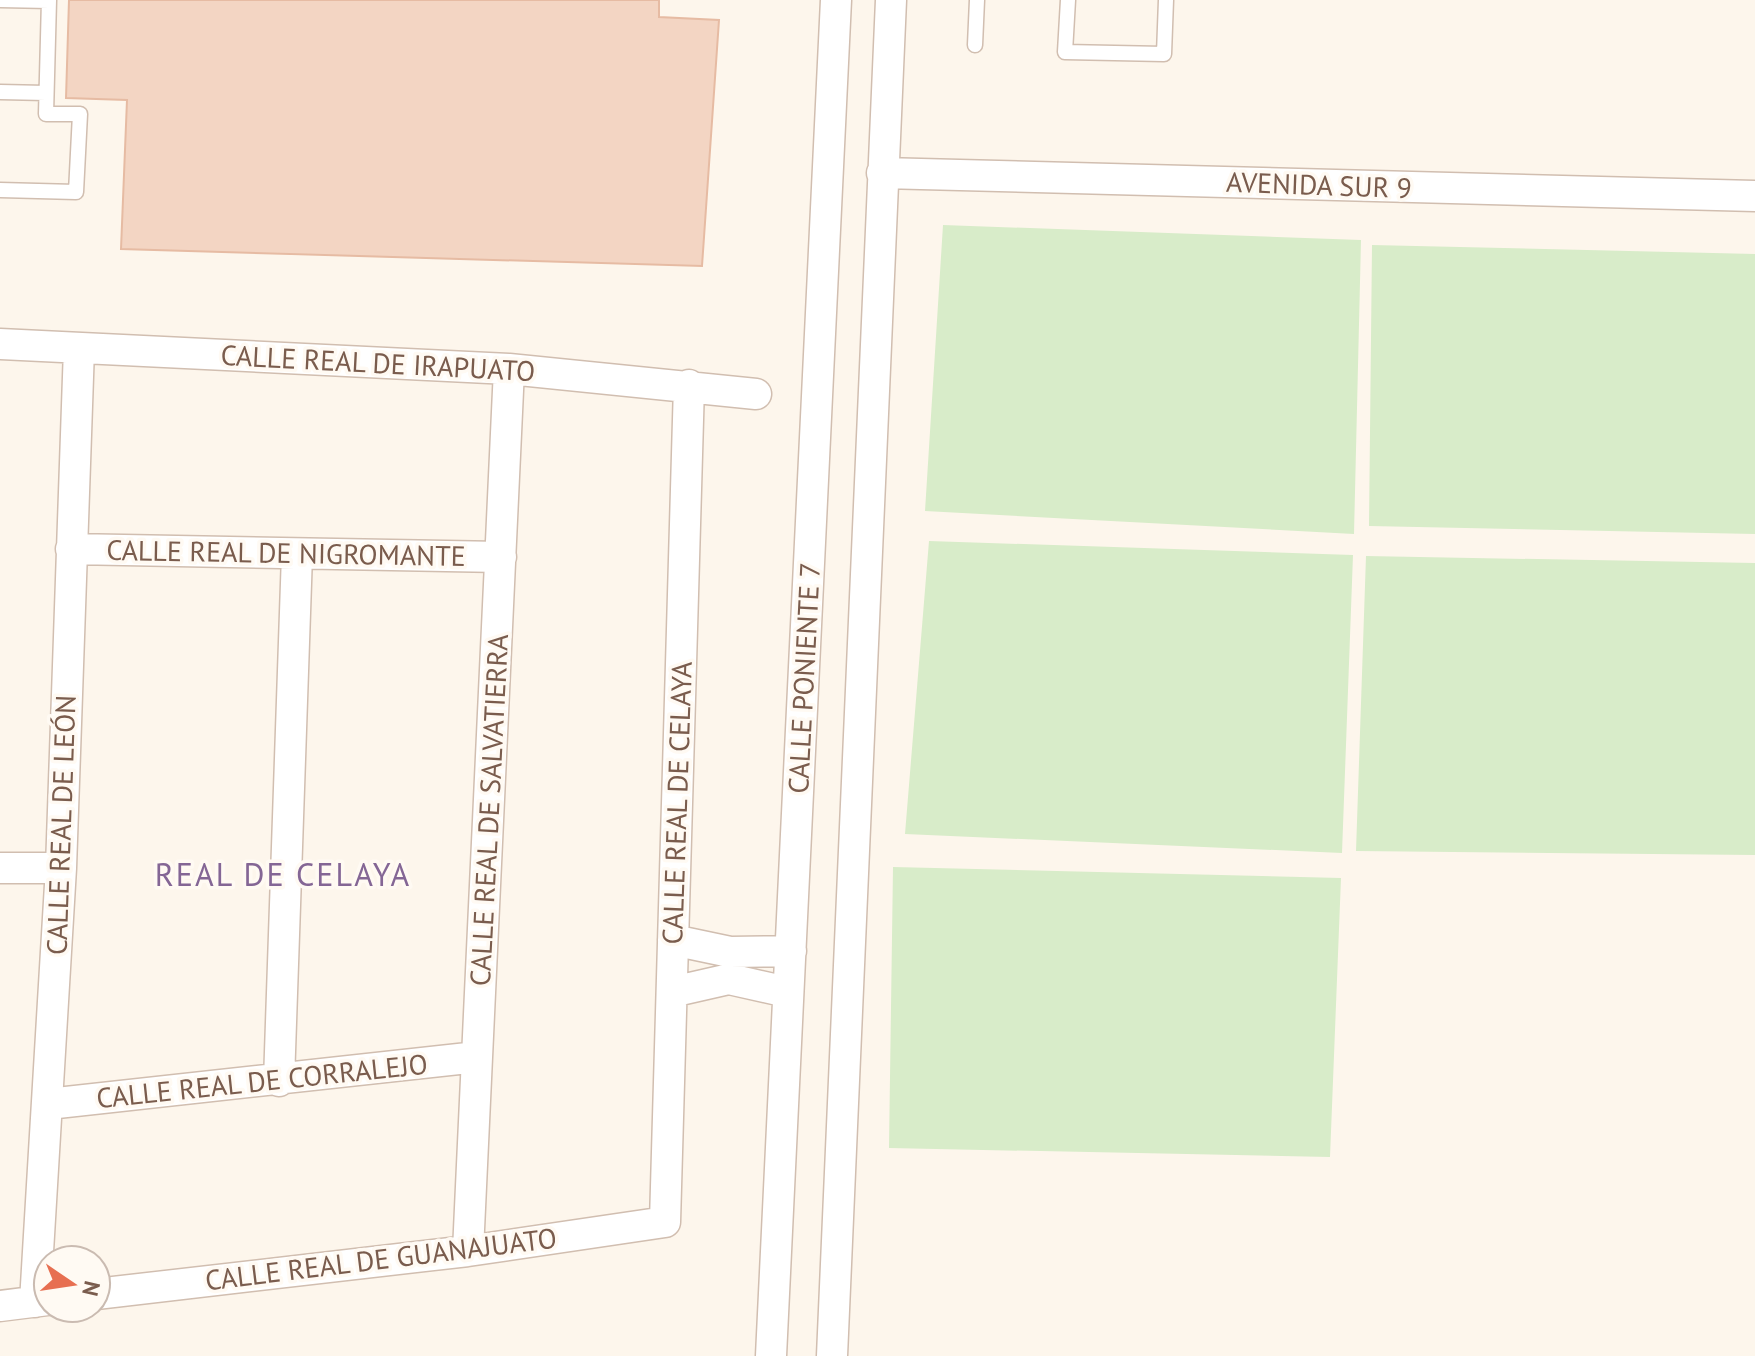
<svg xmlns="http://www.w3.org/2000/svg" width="1755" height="1356" viewBox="0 0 1755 1356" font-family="'PT Sans',sans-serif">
	<rect width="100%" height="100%" fill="#fdf6ec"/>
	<!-- green -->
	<path fill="#d8ecc9" d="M943 225 1361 240 1354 534 925 511Z
		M1372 245 1755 254V534L1369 526Z
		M929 541 1353 555 1342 853 905 834Z
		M1366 556 1755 563V855L1356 851Z
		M893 867 1341 878 1330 1157 889 1148Z"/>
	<!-- building -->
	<path fill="#f3d5c3" stroke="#e6bba3" stroke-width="2" d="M69 0H659V17L719 20 702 266 121 249 127 100 66 98Z"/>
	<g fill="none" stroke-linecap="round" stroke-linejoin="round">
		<defs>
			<path id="service" d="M0 0 49 1
				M1068 0 1065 52 1164 54 1166 0
				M975 45 977 0
				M0 92 46 93
				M0 190 76 192 80 114H46L49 0"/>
			<path id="minor" d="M882 173 1755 196
				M0 344 509 369 756 394
				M71 549 501 557
				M0 868H61
				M673 940 730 952 791 951
				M672 992 729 979 787 992
				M279 1081 297 554
				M48 1104 477 1057
				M468 1251 509 369
				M96 1294 468 1251 665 1222 689 385
				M35 1302 61 868 79 348
				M0 1306 48 1300
				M771 1356 836 0
				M832 1356 891 0"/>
		</defs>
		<!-- service casing -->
		<use href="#service" stroke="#d1beb0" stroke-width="17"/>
		<!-- minor casing -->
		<use href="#minor" stroke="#d1beb0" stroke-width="33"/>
		<!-- service -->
		<use href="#service" stroke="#fff" stroke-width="14"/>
		<!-- minor -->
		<use href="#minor" stroke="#fff" stroke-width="30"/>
	</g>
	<g text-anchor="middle" stroke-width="7" stroke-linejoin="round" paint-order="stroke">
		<!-- street labels -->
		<g font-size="28" fill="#7a5c4d" stroke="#fffaf3">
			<text transform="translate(1319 185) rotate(2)" y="10">AVENIDA SUR 9</text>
			<text transform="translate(378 363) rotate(3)" y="10">CALLE REAL DE IRAPUATO</text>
			<text transform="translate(286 553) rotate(1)" y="10">CALLE REAL DE NIGROMANTE</text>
			<text transform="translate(804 678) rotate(-87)" y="10">CALLE PONIENTE 7</text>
			<text transform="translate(677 803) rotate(-88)" y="10">CALLE REAL DE CELAYA</text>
			<text transform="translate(489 810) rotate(-87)" y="10">CALLE REAL DE SALVATIERRA</text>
			<text transform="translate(61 825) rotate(-88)" y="10">CALLE REAL DE LEÓN</text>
			<text transform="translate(262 1081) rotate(-6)" y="10">CALLE REAL DE CORRALEJO</text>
			<text transform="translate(381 1259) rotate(-7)" y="10">CALLE REAL DE GUANAJUATO</text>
		</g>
		<!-- quarter labels -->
		<g font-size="32" letter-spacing="2" fill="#846695" stroke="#fffaf3">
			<text x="283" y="886">REAL DE CELAYA</text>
		</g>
	</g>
	<!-- north arrow -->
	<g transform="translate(72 1284) rotate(103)"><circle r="38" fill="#fffaf3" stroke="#cabbb1" stroke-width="2"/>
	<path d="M0-6L14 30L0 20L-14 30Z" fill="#e76f51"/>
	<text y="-12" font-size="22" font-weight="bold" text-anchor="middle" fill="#7a5c4d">N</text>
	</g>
</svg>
